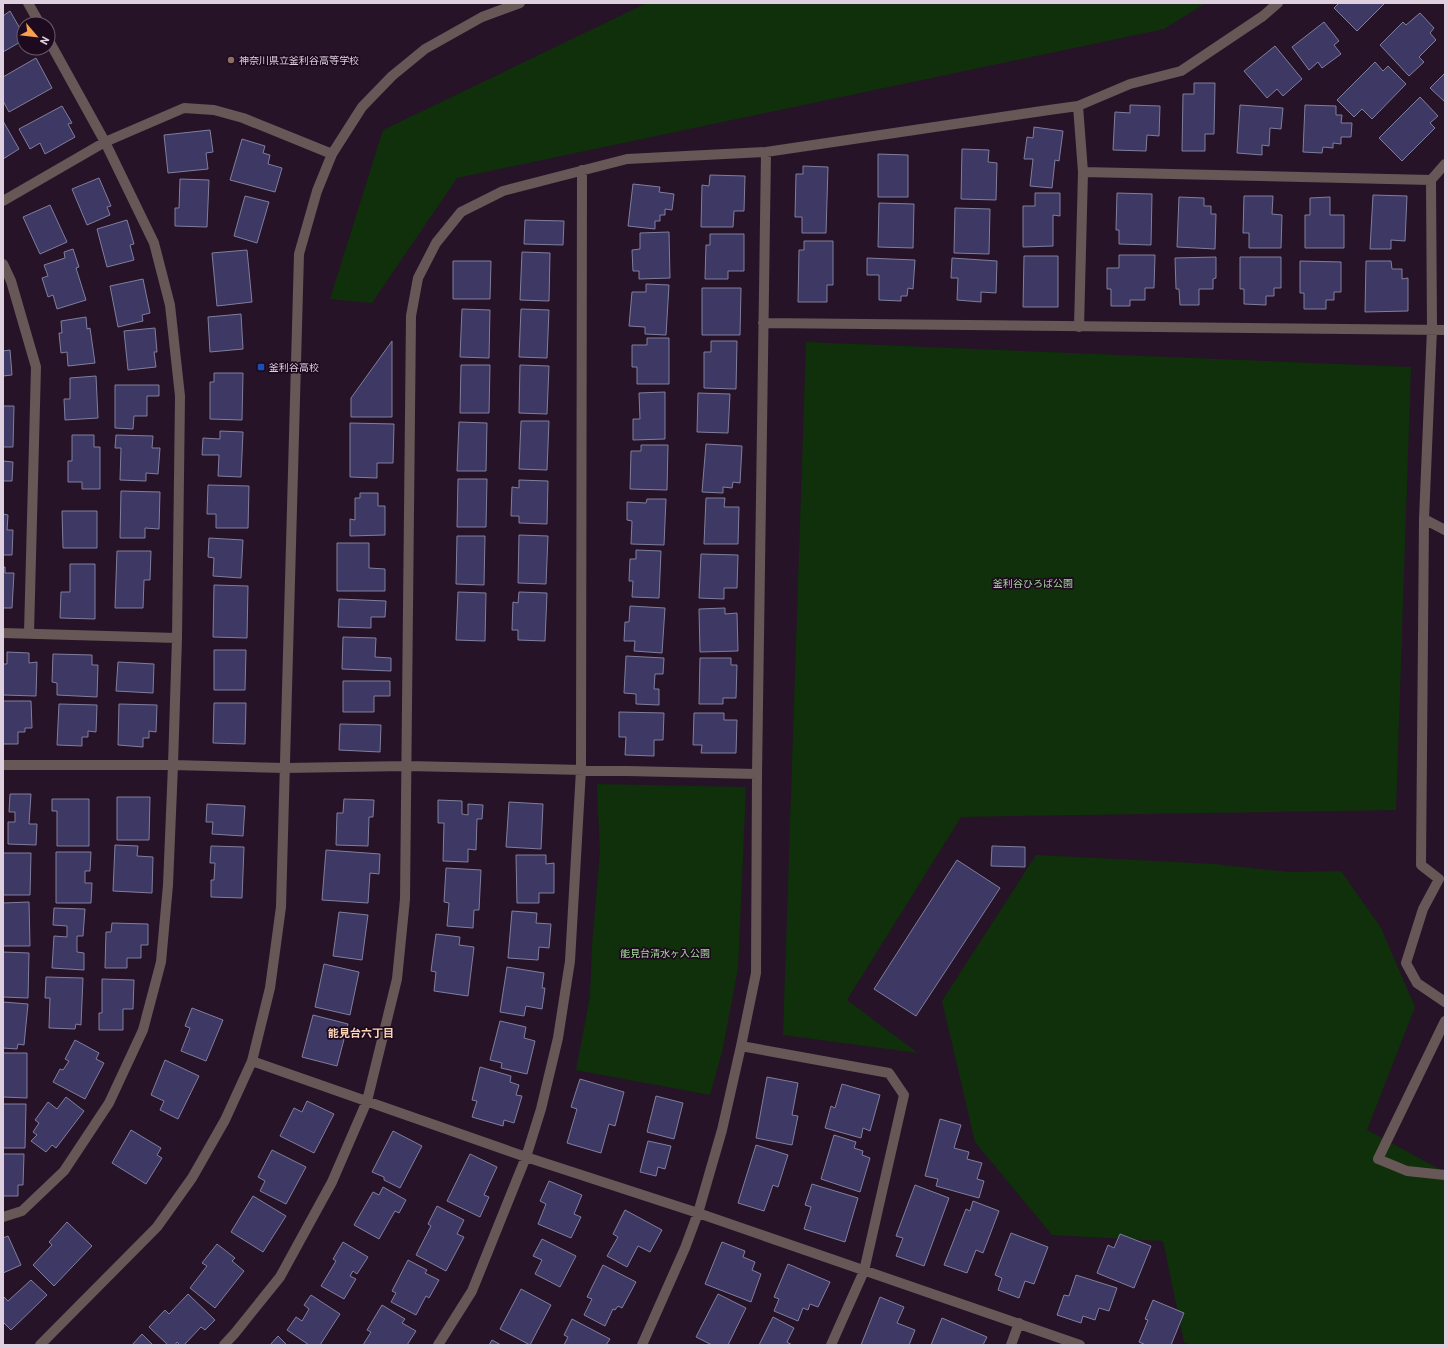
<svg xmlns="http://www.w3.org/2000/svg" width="1448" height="1348" viewBox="0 0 1448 1348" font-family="Barlow,'Noto Sans JP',sans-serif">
	<rect width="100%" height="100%" fill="#271327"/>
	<!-- green -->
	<path fill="#0f300a" d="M647 3H1206L1164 29 457 178 372 303 330 299 383 130Z
		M806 342 1411 367 1396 810 961 817 847 1000 918 1053 783 1035Z
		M597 784 746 787 738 969 722 1052 710 1095 576 1070 590 996 592 945 600 852Z
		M1036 855 1214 864 1289 872 1341 871 1381 928 1415 1007 1367 1130 1445 1172V1345H1191L1184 1342 1163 1241 1052 1235 975 1142 942 1001Z"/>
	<!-- building -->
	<path fill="#3d3864" stroke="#807e9d" d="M1339 3H1385L1357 31 1334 8Z
		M10 11 22 32 18 35 22 41 3 52V16Z
		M1420 13 1434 28 1430 33 1436 40 1419 57 1424 62 1409 76 1380 45 1403 22 1406 25Z
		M1324 22 1339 41 1334 45 1341 54 1322 68 1318 62 1309 70 1292 47Z
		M1275 46 1302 79 1283 96 1277 89 1267 98 1244 71Z
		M36 58 52 88 9 112 3 101V77Z
		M1375 62 1383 71 1388 66 1406 84 1372 119 1362 109 1354 117 1337 100Z
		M1445 73V102L1430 88Z
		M1194 83H1215L1214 134H1205V151H1182L1183 94H1194Z
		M1420 97 1438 116 1430 123 1435 128 1402 161 1379 138Z
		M1130 105 1160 106 1159 136 1147 135 1146 151 1113 150 1115 112 1130 113Z
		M1240 105 1283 108 1281 129 1270 128 1269 146 1262 145V155L1237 153Z
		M1305 105 1336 106V115H1342L1341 123H1352L1351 137H1341V144L1333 143V148L1323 147 1322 153 1303 152Z
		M62 106 72 123 68 124 75 137 45 154 40 143 30 149 19 129Z
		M3 121 19 149 3 159Z
		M1034 127 1063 131 1059 161 1055 160 1052 188 1030 186 1033 159H1024L1027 137 1033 138Z
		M210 130 213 152 206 153 208 169 168 173 164 135Z
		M242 139 265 146 263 153 270 155 268 164 282 168 275 192 230 180Z
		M962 149 989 150 988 162 997 163 996 200 961 199Z
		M878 154 908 155V197H878Z
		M803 166 828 167 826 233H802V217H795L796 174H803Z
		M710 175 745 176 744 211H734L733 227H701L702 185 709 186Z
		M99 178 111 206 107 207 110 215 87 225 72 189Z
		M180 179 209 180 207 227 175 226V208H179Z
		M633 184 660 187 659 192 674 194 672 210 665 209V215H660V221H655V229L628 226Z
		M1035 193H1060V216L1053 215V246L1023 247V206H1035Z
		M1117 193 1152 194 1151 245 1119 244V230H1116Z
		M1373 195 1407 196 1405 241 1391 240V249H1370Z
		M245 196 269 202 257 243 234 236Z
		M1244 196H1273L1272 214 1282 215 1281 248H1249V233H1243Z
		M1179 197 1204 198V206H1211V214H1216L1215 249 1177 247Z
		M1330 197V215H1344V248H1305V215H1310V198Z
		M879 203 914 204 913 248 878 247Z
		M50 205 67 242 40 254 23 217Z
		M955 208 990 209 989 254 954 253Z
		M127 220 134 244 130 245 134 260 107 267 97 229Z
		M525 220 564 221 563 245 524 244Z
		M669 232 670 278 639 279V271H633L632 250 640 249V233Z
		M710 234H744V271H728V279H705L706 245H710Z
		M804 241H833V285H827V302H798L799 250H804Z
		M73 249 79 267 76 268 86 300 57 309 53 295 48 297 42 278 48 276 44 265 65 258 64 252Z
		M247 250 252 302 217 306 212 253Z
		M522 252 550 253 549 301 520 300Z
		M1119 255H1155L1154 288H1145V300H1130V306H1111V289H1107V268H1119Z
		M1024 256H1058V307H1023Z
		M1216 257V278L1213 279V289H1199V305H1180L1179 289H1176L1175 258Z
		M1240 257H1281V288H1274V296H1266V305L1244 304V289H1240Z
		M867 258 915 260 913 289 908 288 907 296H901V301L879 300V275H867Z
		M952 258 997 261 996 293 981 292V302L957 300 958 278H951Z
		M453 261H491L490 299H453Z
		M1300 261 1341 262V292H1334V300H1326V309H1304V293H1300Z
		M1366 261H1391L1392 269H1402V279L1408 278V311L1365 312Z
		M143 279 150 313 142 315 143 321 118 327 110 286Z
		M646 284 669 285 666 335 645 334V327L629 326 632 292H646Z
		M702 288H741L740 335H702Z
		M462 309 490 310 489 358 460 357Z
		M521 309 549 310 547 358 519 357Z
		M241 314 243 349 210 352 208 317Z
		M86 317 87 329 90 328 95 363 68 366 67 352 61 353 59 333H62L61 321Z
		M155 328 157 352H154L156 367 128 370 124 331Z
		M647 338H669V384H637V367H632V345H647Z
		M392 341V417H351V398Z
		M711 341H737L736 389 704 388V352H711Z
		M10 350 12 375 3 376V351Z
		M461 365H490L489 413H460Z
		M520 365 549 366 547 414 519 413Z
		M214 373H243L242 420 210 419V382H214Z
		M96 376 98 418 65 420 64 399H70V378Z
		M115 385H159V396H147V416H134L133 429 115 428Z
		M665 392V439L633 440V419H640L639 393Z
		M698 393 730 394 728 433 697 432Z
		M3 406H14L13 447H3Z
		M521 421H549L547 470 519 469Z
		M459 422 487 423 486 471H457Z
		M350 423 394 424 393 463H377V478L350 477Z
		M220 431 243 432 241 477 218 476 219 455H202L203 438 220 439Z
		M72 435H94V447H100V489H82V482H68V461H72Z
		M116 435 153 436 152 448H160L158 474 146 473V481L120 480 121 448H115Z
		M706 444 742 446 740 483 733 482 732 488 723 487V493L702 492Z
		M641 445H668L667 490 630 489 631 451H641Z
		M3 461 13 462 12 481H3Z
		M458 479H487L486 527H457Z
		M519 480 548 481 547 524 519 523V516H511L512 487 519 488Z
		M208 485 249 486 248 528H216V514H207Z
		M121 491 160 492 159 529 145 528V538H120Z
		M360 493H378V506H385V535L350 536V519L355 520V498H360Z
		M706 498H725L724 507H739L738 544H704Z
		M647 499H666L664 545 631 544 632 521 627 520V502L646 503Z
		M62 511H97V548H63Z
		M3 514 8 515 7 530H13L12 555H3Z
		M519 535 548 536 546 584 518 583Z
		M457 536H485L484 585 456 584Z
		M209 538 243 540 241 578 213 576 214 558 208 557Z
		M337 543H369V568L385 569V591H337Z
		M636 550 661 551 659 598 632 597 633 581H629L630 559H636Z
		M117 551H151L150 580H144L143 608H115Z
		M701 554 738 555 737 588H724V599L699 598Z
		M70 564H95V619L60 618 61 592H70Z
		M3 567H5V573H14L12 608H3Z
		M214 585 248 586 247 638 213 637Z
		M458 592 486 593 485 641 456 640Z
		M519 592 547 593 545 641 518 640V630H512L513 602 518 603Z
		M339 599 386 601 385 617H371V628L338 627Z
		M630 606 665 608 662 653 634 651 635 641H624L625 622H629Z
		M725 608V614L737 613 738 651 700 652 699 609Z
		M343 637 376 638 375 657 391 658V671L342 669Z
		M214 650H246L245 690H214Z
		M7 652 29 653V663L37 662 36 696 3 695V664H7Z
		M53 654 92 655V665H98L97 697 57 695V683L52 682Z
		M626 656 664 658 663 674H655L654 689H659V705L636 704V694L624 693Z
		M700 658H731V665H737L736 698H723V704H699Z
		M118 662 154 664 153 693 116 691Z
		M343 681H390V696H374V712H343Z
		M3 701H31L32 728H25V732H18V744H3Z
		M214 703H246L245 744 213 743Z
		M59 704 97 705 96 732 88 731V737H82V746L57 745Z
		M119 704 157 705 156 732 149 731V738H143V747L118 745Z
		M619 712 664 713 663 740H654V756L625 755 626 737H619Z
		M694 713H724V720H737L736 753H701L702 745H693Z
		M340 724 381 725 380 752 339 750Z
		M10 794H31L29 824H37L36 845 8 844V822H15V812H9Z
		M117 797H150L149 840H117Z
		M52 799H89V846H57V811H52Z
		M344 799 374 800 373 817H369L368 846 336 845 337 813H343Z
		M438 800 462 801V814L468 815V804L483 805 482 819H477L476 850 468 849V862L443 861 444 823H438Z
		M509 802 543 804 541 849 506 847Z
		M207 804 245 806 243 836 212 834 213 822H206Z
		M115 845 138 846 137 856 153 857 152 893 113 891Z
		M211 846 244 847 242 898 211 897V880H214L215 863H210Z
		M992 846 1025 847V867L991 866Z
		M326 850 380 854 379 874 370 873 368 903 322 900Z
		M56 852H91L90 871H85V883H92L91 903H56Z
		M3 853H31L30 895H3Z
		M516 855H546V864L554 863V893H539V903H517Z
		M957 860 1000 888 916 1016 874 989Z
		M446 868 481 870 479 910H474L473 928 447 926 449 903 444 902Z
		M29 902 30 946H3V903Z
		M54 908 85 909 83 936H77V952L84 953V970L52 968 54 936 67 937V926L53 925Z
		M512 911 537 913 536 923 551 924 549 948 539 947 538 960 508 958Z
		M339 912 368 915 362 960 333 956Z
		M112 923 148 924V945H141V958H127V968H105L106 932H111Z
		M436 934 460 937 459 945 474 947 468 996 434 991 436 972 431 971Z
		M3 952 29 953 28 998 3 997Z
		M324 964 359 972 350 1015 315 1007Z
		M507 967 544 973 542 988H545L542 1009 526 1006 524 1016 500 1012Z
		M46 977 83 978 81 1025 76 1024 75 1029 49 1028 50 998H45Z
		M102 979 134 980 133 1009H123V1030H99V1013H102Z
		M3 1002 28 1004 24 1045 18 1044 17 1049 3 1048Z
		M192 1008 223 1020 206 1061 181 1051 190 1028 185 1026Z
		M313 1015 348 1024 337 1066 302 1057Z
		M500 1021 526 1027 524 1038 535 1041 527 1074 501 1068 502 1063 490 1060Z
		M75 1040 99 1053 96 1059 104 1063 85 1099 53 1082 60 1069 63 1070 69 1061 65 1059Z
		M3 1053H27V1098L3 1097Z
		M165 1060 199 1076 178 1119 160 1110 164 1101 151 1095Z
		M480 1067 511 1076 510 1082 519 1085 516 1095 522 1096 514 1123 504 1120 503 1126 472 1117 477 1101 472 1100Z
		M767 1077 798 1083 792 1115 798 1116 792 1145 756 1138Z
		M580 1079 624 1092 615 1126 609 1124 601 1153 567 1143 577 1109 571 1107Z
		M842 1084 880 1095 870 1131 863 1128 861 1138 825 1128 831 1106 835 1108Z
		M656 1096 683 1103 674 1139 647 1132Z
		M66 1097 84 1111 56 1148 52 1145 46 1152 31 1141 37 1135 33 1132 39 1123 35 1120 48 1102 57 1109Z
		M307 1101 334 1114 314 1153 280 1136 294 1108 302 1112Z
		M3 1104H26L25 1148H3Z
		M940 1119 961 1125 954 1148 969 1152 967 1159 982 1163 977 1179 984 1181 979 1198 936 1186 938 1179 925 1176Z
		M131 1130 161 1148 157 1155 162 1158 146 1184 112 1163Z
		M393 1131 422 1146 400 1188 384 1180V1177L372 1172Z
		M834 1135 856 1142 854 1148 863 1151 862 1155 870 1158 860 1192 821 1179Z
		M648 1141 671 1146 665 1169 658 1167 656 1176 640 1172Z
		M756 1145 788 1155 778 1187 773 1185 764 1211 738 1203Z
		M272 1150 306 1167 286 1204 260 1191 265 1181 258 1177Z
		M3 1154H24L23 1185H18V1196H3Z
		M470 1154 497 1167 484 1195 489 1197 480 1217 447 1201Z
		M549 1181 582 1195 574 1214 581 1217 571 1238 538 1224 546 1204 540 1201Z
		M812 1184 858 1198 845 1242 804 1229 811 1207 805 1205Z
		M915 1185 949 1198 924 1266 896 1256 903 1238 896 1236Z
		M383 1187 406 1200 399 1213 395 1211 379 1239 354 1225 373 1192 379 1195Z
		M253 1196 286 1216 263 1252 231 1232Z
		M973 1201 999 1211 983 1253 976 1250 967 1273 944 1265 966 1209 970 1211Z
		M437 1206 464 1220 457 1234 464 1237 446 1271 416 1255 431 1226 428 1224Z
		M625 1210 662 1230 650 1252 638 1246 627 1267 607 1256 618 1237 613 1234Z
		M67 1222 92 1246 54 1286 33 1265 52 1245 49 1242Z
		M1011 1233 1048 1247 1034 1284 1025 1281 1019 1298 998 1290 1002 1278 995 1275Z
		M1120 1234 1151 1246 1134 1288 1097 1273 1108 1245 1114 1248Z
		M8 1236 21 1265 3 1273V1238Z
		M542 1239 576 1256 560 1287 535 1274 542 1260 533 1256Z
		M343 1242 368 1257 357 1274 353 1271 350 1276 356 1279 344 1299 321 1286 336 1261 333 1259Z
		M722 1242 745 1251 743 1257 755 1262 752 1270 761 1274 751 1302 705 1284Z
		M217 1244 235 1258 232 1261 244 1271 215 1308 190 1288 207 1266 202 1263Z
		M408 1260 427 1270 425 1273 439 1280 429 1298 426 1296 416 1315 391 1302 396 1293 392 1291Z
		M788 1264 830 1282 818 1307 810 1304 808 1310 803 1308 798 1321 774 1311 779 1299 774 1297Z
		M603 1265 636 1282 622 1308 618 1306 615 1310 613 1309 605 1326 584 1315 592 1299 587 1297Z
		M1076 1275 1117 1288 1109 1311 1099 1308 1095 1320 1083 1316 1081 1323 1057 1315 1064 1295 1069 1296Z
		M31 1280 47 1295 11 1330 3 1322V1296L8 1301Z
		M521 1289 551 1305 530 1345 500 1329Z
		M188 1294 215 1320 205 1330 201 1327 184 1345H180L177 1342 175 1345H168L149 1327 165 1310 169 1314Z
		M718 1294 746 1308 728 1345H712L696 1337Z
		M311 1295 340 1314 320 1345H309L287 1330 296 1317 302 1321 309 1309 304 1305Z
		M880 1297 904 1307 897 1323 915 1330 909 1345H861Z
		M1153 1300 1184 1313 1171 1345H1146L1139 1342 1148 1320 1145 1319Z
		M382 1305 405 1319 402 1323 416 1331 407 1345H363L371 1332 367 1330Z
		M773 1317 794 1328 787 1342 792 1345H759Z
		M942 1318 987 1337 983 1345H931Z
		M572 1319 610 1339 606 1345H564L568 1337 564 1335Z
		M142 1334 153 1345H132Z
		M278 1336 287 1345H270Z
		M492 1340 501 1345H489Z"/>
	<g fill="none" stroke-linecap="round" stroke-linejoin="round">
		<!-- minor -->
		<path stroke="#675757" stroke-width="10" d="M28 3 40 24
			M1078 106 1083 172 1079 327
			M1445 164 1431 180 1432 329 1424 519 1445 530
			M1083 172 1431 180
			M3 201 105 142 184 108 214 110 243 118 332 154
			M3 264 11 281 36 367 29 633
			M763 323 1445 330
			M1424 519 1421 865 1439 879 1423 909 1406 963 1417 983 1445 1002
			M3 633 177 638
			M3 765H173L285 768 407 766 757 774
			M1445 1021 1378 1159 1407 1171 1445 1175
			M741 1046 889 1073 904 1095 864 1271 831 1345
			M252 1061 526 1157 698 1213 1080 1345
			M3 1217 22 1211 64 1171 109 1103 143 1030 161 962 168 885 173 765 177 638 180 396 170 305 154 243 105 142 48 39
			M40 1345 157 1227 192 1178 225 1120 252 1061 270 988 281 907 299 254 317 191 332 154 362 107 392 76 425 49 482 17 520 3
			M224 1345 235 1333 280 1277 332 1182 367 1101 397 979 405 899 411 316 418 278 436 243 461 212 503 191 627 159 766 152 1049 110 1078 106 1130 84 1181 71 1263 16 1278 3
			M438 1345 472 1291 526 1157 541 1109 558 1038 570 961 581 770 582 170
			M642 1345 685 1248 698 1213 722 1130 741 1046 756 973 757 774 766 152
			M1011 1345 1019 1323"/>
	</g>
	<!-- markers -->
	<circle fill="#8d6e63" stroke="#1d0a1e" stroke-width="1.5" cx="231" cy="60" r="4"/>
	<rect fill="#1a4fb4" stroke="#1d0a1e" stroke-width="1.5" x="257" y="363" width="8" height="8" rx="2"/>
	<g text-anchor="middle" stroke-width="3.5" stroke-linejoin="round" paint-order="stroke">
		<!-- poi labels -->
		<g font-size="10" fill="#ded0de" stroke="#1d0a1e" text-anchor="start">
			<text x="239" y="64">神奈川県立釜利谷高等学校</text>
			<text x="269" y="371">釜利谷高校</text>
		</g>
		<!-- park labels -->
		<g font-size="10" fill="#a2da9a" stroke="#1d0a1e">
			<text x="1033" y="587">釜利谷ひろば公園</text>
			<text x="665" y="957">能見台清水ヶ入公園</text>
		</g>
		<!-- neighbourhood labels -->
		<g font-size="11" font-weight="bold" fill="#fbd4b5" stroke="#1d0a1e">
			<text x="361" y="1037">能見台六丁目</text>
		</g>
	</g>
	<!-- border -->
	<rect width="1448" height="1348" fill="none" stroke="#ded0de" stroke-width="8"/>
	<!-- north arrow -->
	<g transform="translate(36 36) rotate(118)"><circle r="19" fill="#1d0a1e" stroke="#6a596b"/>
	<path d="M0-3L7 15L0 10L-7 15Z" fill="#f99f4d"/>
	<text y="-6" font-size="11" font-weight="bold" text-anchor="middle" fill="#ded0de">N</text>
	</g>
</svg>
